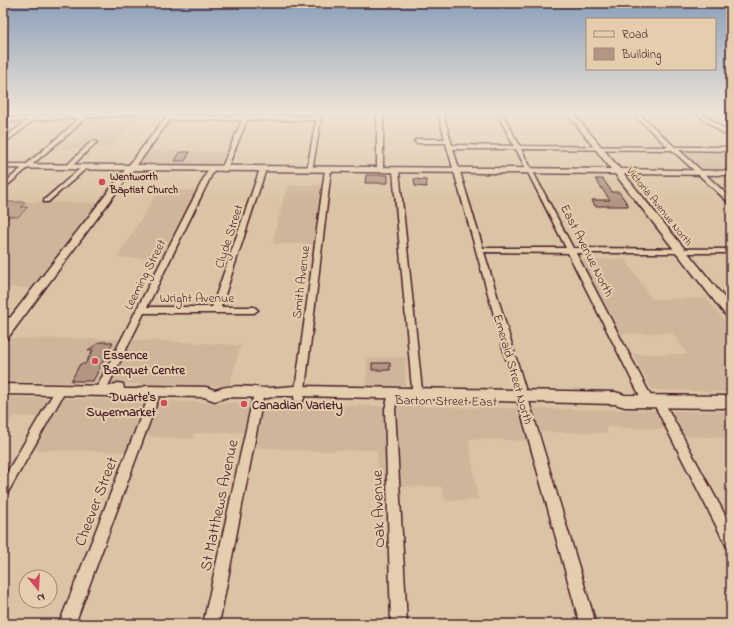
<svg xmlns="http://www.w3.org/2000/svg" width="734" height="627" viewBox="0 0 734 627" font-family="'Indie Flower',sans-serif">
	<rect width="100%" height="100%" fill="#dbc4a5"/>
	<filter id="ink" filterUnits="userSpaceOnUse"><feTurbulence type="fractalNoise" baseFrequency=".025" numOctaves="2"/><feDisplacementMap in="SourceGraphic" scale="8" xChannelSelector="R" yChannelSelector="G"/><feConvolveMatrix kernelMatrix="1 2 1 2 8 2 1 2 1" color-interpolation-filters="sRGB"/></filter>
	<g filter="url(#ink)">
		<!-- built -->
		<path fill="#cfb69b" d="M140 115 112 147H91L88 149H52L57 144 79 142 97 124H73L79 117Z
			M679 150H731V169H701Z
			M148 151 225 152 219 165 137 164Z
			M287 185H321L313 244H272Z
			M159 190H197L159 258H117Z
			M25 202 98 203 31 288H3V222Z
			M625 259 652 299 707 298 731 330V392L652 390 633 354H687L672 333 621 334 581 260Z
			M11 338 118 339 241 345 229 386 3 381V348Z
			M406 357 405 385 366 387 367 358Z
			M3 397 266 404 731 412V438L685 436 682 430 606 427 608 433 538 432 540 441 469 439 478 500 445 501 442 487 378 486 377 450 311 451 253 447 255 432 194 433 193 439 142 436 137 452 30 450 50 417 14 416 9 422H3Z"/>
		<!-- green -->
		<path fill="#c3a891" stroke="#86645e" d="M3 202H25L21 207H28L18 217 10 216 3 222Z"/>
		<!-- building -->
		<path fill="#b29583" stroke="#4a1f2b" d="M180 152H190L185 161H175Z
			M366 175H388V183H365Z
			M414 179 426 180 427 187 415 186Z
			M595 179H603L612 192H619L629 206H595L592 200H610Z
			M100 342H113L93 381H71L80 364H85L93 350H88Z
			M372 363H390V370H372Z"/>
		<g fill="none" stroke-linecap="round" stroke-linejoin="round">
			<defs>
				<path id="minor" d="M37 113H43L3 144V139Z
					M245 113H249V116H317L318 113H322L312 171 307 170 316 120H247L227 169 224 171 221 169 242 120H168L165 118 168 116H243Z
					M377 113H383V170L380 172 377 170Z
					M438 113H443L452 145 514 146 497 113H502L520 146 668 147 632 113H638L675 147H731V151L679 150 731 198V204L729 203 672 150 521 149 573 248 731 249V253H576L653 400 654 398 658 397 662 398 731 526V547L726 545 653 402 652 404 648 405 644 404 568 253 484 252 596 624H580L446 143H417L414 141 417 139H445ZM453 149H516L566 248H483Z
					M82 114 87 115 73 130 3 189V184L69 128Z
					M92 141 97 142 70 168H66V166Z
					M83 166 88 167 48 202H44V200Z
					M212 166 215 168 147 307H212L260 169 263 167 266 169 221 307H254L258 310 254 313H144L104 394 100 395 96 394 95 391 209 168Z
					M328 168 331 170 304 398 303 401 299 402 295 401 294 398 325 170Z
					M396 169 399 171 423 400 422 403 418 404 414 403 413 400 393 171Z
					M3 317 14 318 19 321 14 324 3 323Z
					M61 386 65 387 66 390 7 494 3 496V479L57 387Z
					M156 387 160 388 161 391 75 624H59L151 391 152 388Z
					M259 389 263 390 264 393 219 624H203L254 393 255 390Z
					M394 389 398 390 399 393 395 409 407 624H391L385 409 390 390Z"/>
				<path id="major" d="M97 113H135L132 115 3 122V118Z
					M169 113H175L137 165 611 169 567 113H573L620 169 731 171V175L624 174 731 306V318L727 317 615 174 133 170 7 339 3 340V327L125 170 3 168V164L129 165Z
					M695 113H702L731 134V139Z
					M118 383 123 384 124 389H137L146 386 206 387 215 390C230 384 249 387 265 388 277 388 288 386 300 386L615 392 625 395 731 396V408L625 407 615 404 300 396H276L268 398 227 397 215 401 204 397 148 396 139 400 115 399 108 396 3 394V384L110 386Z"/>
			</defs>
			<!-- minor casing -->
			<use href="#minor" stroke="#4a1f2b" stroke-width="3"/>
			<!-- major casing -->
			<use href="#major" stroke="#4a1f2b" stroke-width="3"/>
			<!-- minor -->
			<use href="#minor" fill="#e4cead" fill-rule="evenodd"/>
			<!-- major -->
			<use href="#major" fill="#e4cead" fill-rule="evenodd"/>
		</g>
	</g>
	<!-- sky -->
	<linearGradient id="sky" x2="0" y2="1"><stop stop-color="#8ba0ba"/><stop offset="0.56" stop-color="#efe4d6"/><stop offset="1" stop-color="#efe4d6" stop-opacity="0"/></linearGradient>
	<rect width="734" height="201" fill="url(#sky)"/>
	<!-- markers -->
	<g fill="#d1495b" stroke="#e4cead" stroke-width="1.5">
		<circle cx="102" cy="182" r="4"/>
		<circle cx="95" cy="361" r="4"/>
		<circle cx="164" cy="403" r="4"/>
		<circle cx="244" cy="404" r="4"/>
	</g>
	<g text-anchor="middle" stroke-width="4" stroke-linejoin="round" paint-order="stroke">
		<!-- far-poi labels -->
		<g font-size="11" font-weight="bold" fill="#4a1f2b" stroke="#e4cead" text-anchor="start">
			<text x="110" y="180">Wentworth<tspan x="110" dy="13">Baptist Church</tspan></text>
		</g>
		<!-- far-street labels -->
		<g font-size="11" fill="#4a1f2b" stroke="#e4cead">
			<text transform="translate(660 206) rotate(51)" y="4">Victoria Avenue North</text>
		</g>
		<!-- street labels -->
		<g font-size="13" fill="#4a1f2b" stroke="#e4cead">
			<text transform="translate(228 236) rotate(-72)" y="5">Clyde Street</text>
			<text transform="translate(588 250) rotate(63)" y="5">East Avenue North</text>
			<text transform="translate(144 274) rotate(-63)" y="5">Leeming Street</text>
			<text transform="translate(300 282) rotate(-83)" y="5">Smith Avenue</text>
			<text x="197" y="302">Wright Avenue</text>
			<text transform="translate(514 369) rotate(74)" y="5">Emerald Street North</text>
			<text transform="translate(446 400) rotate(1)" y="5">Barton Street East</text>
		</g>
		<!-- poi labels -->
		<g font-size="13" font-weight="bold" fill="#4a1f2b" stroke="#e4cead" text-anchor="start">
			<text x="103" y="359">Essence<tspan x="103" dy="15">Banquet Centre</tspan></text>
			<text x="156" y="401" text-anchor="end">Duarte's<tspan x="156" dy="15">Supermarket</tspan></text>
			<text x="252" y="409">Canadian Variety</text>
		</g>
		<!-- near-street labels -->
		<g font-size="16" fill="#4a1f2b" stroke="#e4cead">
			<text transform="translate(95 501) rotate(-69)" y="6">Cheever Street</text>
			<text transform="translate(218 505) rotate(-78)" y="6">St Matthews Avenue</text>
			<text transform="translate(377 509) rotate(-92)" y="6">Oak Avenue</text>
		</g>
	</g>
	<!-- margin -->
	<rect width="734" height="627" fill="none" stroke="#e4cead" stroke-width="16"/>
	<rect x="8" y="8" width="718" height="611" fill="none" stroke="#4a1f2b" stroke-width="1.5" filter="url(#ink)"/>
	<!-- legend -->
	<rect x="586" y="18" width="130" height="52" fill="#e4cead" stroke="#a68879"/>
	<rect x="594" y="31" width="20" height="6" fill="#e4cead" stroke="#a68879"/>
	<text x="622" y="38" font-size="12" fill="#4a1f2b">Road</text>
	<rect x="594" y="48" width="20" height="12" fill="#b29583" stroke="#a68879"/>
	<text x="622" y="58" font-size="12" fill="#4a1f2b">Building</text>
	<!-- north arrow -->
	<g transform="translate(38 589) rotate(162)"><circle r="19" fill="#e4cead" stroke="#a68879"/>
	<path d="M0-3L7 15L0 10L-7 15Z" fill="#d1495b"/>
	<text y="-6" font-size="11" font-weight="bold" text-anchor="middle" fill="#4a1f2b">N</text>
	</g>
</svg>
